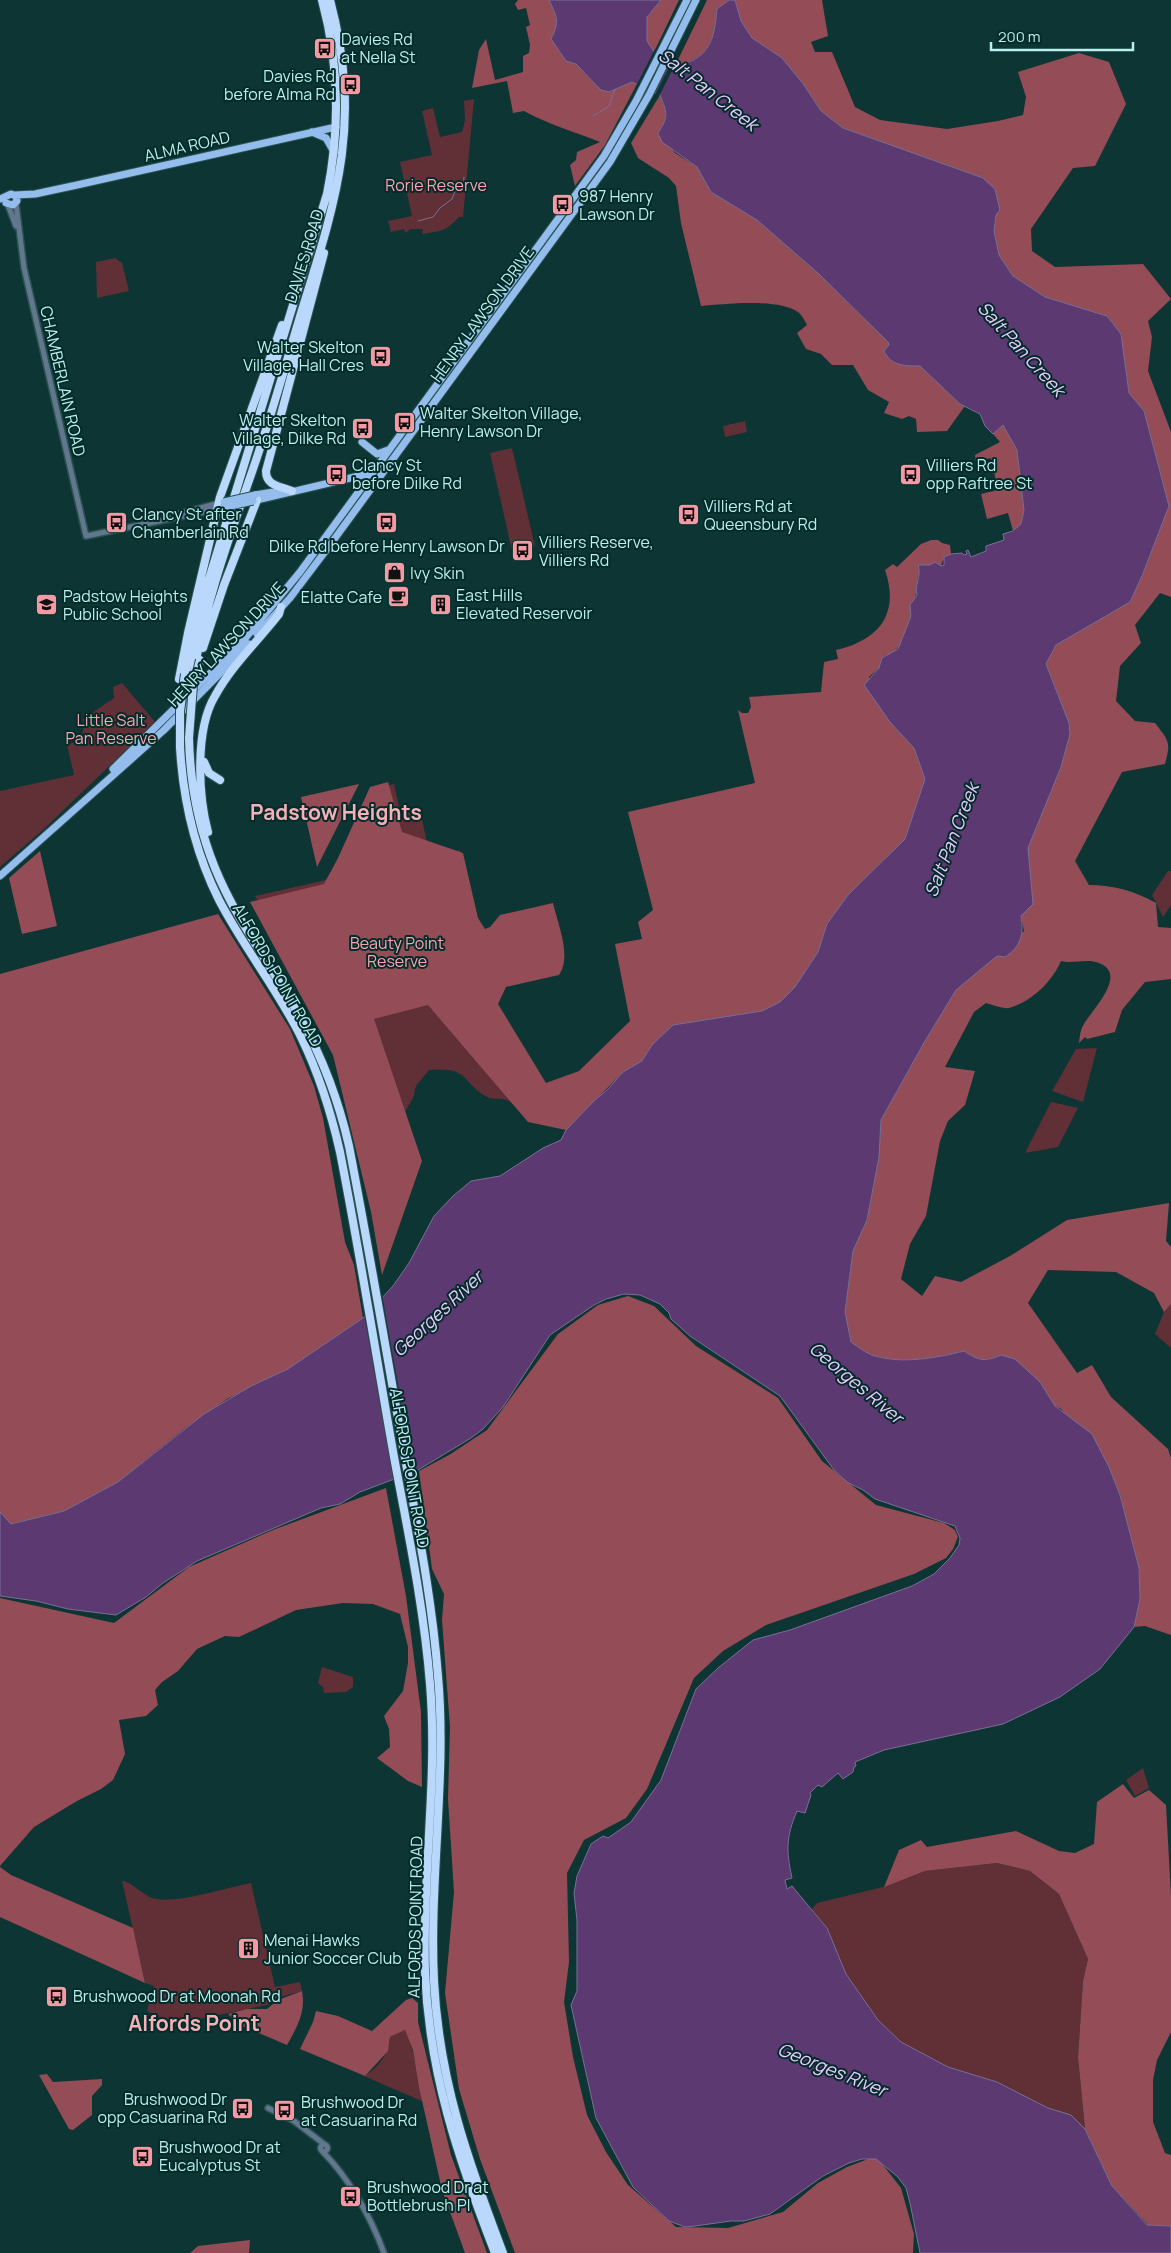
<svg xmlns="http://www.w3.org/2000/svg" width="1171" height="2253" viewBox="0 0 1171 2253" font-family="Manrope,sans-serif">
	<rect width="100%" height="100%" fill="#0d3534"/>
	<!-- green -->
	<path fill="#612f36" d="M474 99 463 217H459C445 232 441 231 422 234L423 229H411L405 233 404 229 391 232 388 221 412 216 400 162 432 155 422 111 433 108 440 137 462 132 465 120 464 101Z
		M115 258 122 263 129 291 97 298 96 262Z
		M745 421 747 432 725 437 723 426Z
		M512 448 535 546 512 551 490 453Z
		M122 683 155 722 45 828 0 867V791L74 775 67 745C81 740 85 734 83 719L114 698 113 687Z
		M394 784 401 815 420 811 427 842 339 863 337 861 373 789Z
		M460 850 520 1110C516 1107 511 1102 507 1100 501 1098 494 1100 487 1097 460 1082 471 1067 429 1070L416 1086 413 1098 405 1112 367 1054 255 896Z
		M1168 871H1171V905L1163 917 1152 895Z
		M1097 1048 1083 1102 1052 1091 1076 1049Z
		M1051 1102 1078 1108 1058 1147 1025 1153Z
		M1171 1304V1348L1155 1334 1164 1312Z
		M322 1667 353 1677V1687L346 1692 324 1693 323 1687 318 1683Z
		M1143 1768 1149 1788 1135 1796 1126 1780Z
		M997 1863 1030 1871 1059 1894 1088 1959 1083 1981 1078 2057 1085 2129 1071 2115 1048 2108 997 2082 948 2067 901 2042 878 2020 846 1974 827 1928 812 1909 817 1903 883 1887 925 1871Z
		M122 1881C133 1882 142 1896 156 1899 180 1903 225 1888 251 1883L275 1987 300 1982 302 1991 270 2000 271 2004 166 2026 158 2016 147 2011 154 1986 145 1983Z
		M405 2030C415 2050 418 2079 424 2102L364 2076C377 2069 390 2053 390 2037Z"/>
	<!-- forest -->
	<path fill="#944c56" d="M518 0H549C557 17 560 21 552 39L566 61 576 64 601 90 632 82 637 84 605 145 575 186 570 165 576 160 577 152 600 142C575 132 548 124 524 111L513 113 507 81 472 88 479 50 486 39 495 80 523 72V56L529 53 530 45 526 27 530 25 526 8 518 10 515 4Z
		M661 0H679L654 52 647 41V17Z
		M707 0H729L717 9C714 41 710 58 675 66Z
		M735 0H822L828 36 811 42 815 52H832L855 107 880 120 947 129 998 121 1023 115 1026 97 1018 72 1079 53 1109 62 1126 104 1095 166 1073 168 1031 229 1032 251 1055 267 1143 264 1171 299 1148 321 1152 337 1148 371 1171 432V597L1160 593 1135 625 1141 643 1120 666 1116 701 1135 721 1155 723C1169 741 1171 742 1165 764L1122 772 1075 861 1089 885C1113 885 1135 891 1156 903L1158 927 1171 928V979L1145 982 1122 1010 1115 1032 1087 1039 1085 1037 1079 1043C1080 1036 1080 1030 1084 1024 1091 1011 1129 974 1099 963 1087 958 1073 964 1061 961 1052 982 1031 1002 1009 1008 1003 1009 993 1005 986 1003L974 1012 945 1067 975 1071 965 1105 948 1121 940 1141 926 1216 910 1244 901 1279 922 1296 935 1276 961 1282 1010 1256 1067 1220 1169 1203 1166 1241 1171 1247V1304L1164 1312 1154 1293 1116 1272 1048 1270 1028 1303 1077 1373 1092 1365 1111 1397 1168 1449 1171 1458V1635L1145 1626 1134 1627 1140 1599 1139 1568 1120 1495 1109 1467 1061 1409 1055 1406 1040 1382 1001 1355C985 1362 979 1361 964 1351 936 1358 903 1364 875 1356 867 1354 858 1347 851 1342L845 1312 853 1251 867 1220 879 1157 881 1120 925 1041 956 990 1024 931 1021 916 1032 890 1027 848 1061 767 1070 734 1069 723 1046 664 1056 645 1130 602 1142 576 1169 506 1144 411 1129 393 1121 334 1107 316 1045 297 1013 276 999 255 994 231 996 215 983 178 843 128 821 111 804 85 782 58 752 38 741 21Z
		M660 95C667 112 669 117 658 133L675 153 697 167 711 192 757 220 819 274 888 342 889 345 884 351C892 366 904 366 920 366L960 404 965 406 947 431 917 432 916 419 909 416 902 419 884 413 889 402 868 390 853 365H832L821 354 806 349 797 333 807 325C805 321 802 315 798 312 777 298 726 304 701 306L681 223 676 186 669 178 638 158 631 143Z
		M1003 425 1017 450 1024 510 1021 524 1013 531 1008 513 987 519 981 494 998 490 991 458 976 461 975 455 1000 442 993 434Z
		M931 540H938L942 543 950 545 951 554 943 560 941 566H923L918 577 915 600 911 605C912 622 903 653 884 656L879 668 869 677 890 722 914 748 925 779 905 839 848 895 827 924 818 952 795 987 780 1002 762 1011 673 1025 652 1045 642 1061 623 1072 566 1130 528 1122 428 1005 374 1019 422 1161 382 1275 371 1212 333 1055 250 902 324 884 338 858 370 787 388 782 402 832 463 853 478 918 485 929 490 927 500 915 553 903C558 925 572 956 559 975L506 987 498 1004 546 1083 579 1071 630 1021 615 944 642 939 638 922 653 910 628 812 755 783 738 710 742 713H748L751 707 749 697 821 692 824 662 838 659 836 650C879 640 900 614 885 570L893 564 897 567 921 544Z
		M359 784 317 867 301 797Z
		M40 851 57 926 22 934 9 878Z
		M218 914 290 1029 314 1086 323 1118 345 1242 354 1265 363 1318 288 1369 227 1399 184 1429 118 1482 64 1511 10 1524 0 1512V974Z
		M628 1296 654 1306 696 1346 778 1398 822 1461 876 1505 944 1523 955 1530 958 1537 953 1549 946 1558 914 1574 766 1625 723 1651 694 1678 647 1789 626 1818 584 1840 567 1873 569 1962 564 2002 573 2057 587 2115 606 2152 628 2185 676 2227 728 2228 783 2212 818 2183 847 2167 876 2156 901 2188 914 2234 913 2253H515L480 2159 459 2089 445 1993 454 1892 448 1799 450 1727 442 1620 444 1594 432 1569 419 1471 449 1455 487 1430 558 1334 598 1305Z
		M386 1488 406 1596 421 1712 422 1787 408 1781 377 1758 390 1747 389 1729 384 1716 403 1691 408 1663V1647L400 1614 373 1604 343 1603 296 1610 239 1637 225 1636 197 1649 178 1671 162 1682 155 1690 158 1705 146 1716 119 1720 125 1754 113 1780 101 1789 77 1801 34 1827 0 1866V1598L114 1623 189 1567 273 1530Z
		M1123 1784 1134 1798 1149 1790 1166 1805 1171 1896V2032L1157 2060 1153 2080V2122L1165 2153 1171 2155V2226L1148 2225 1112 2186 1085 2129 1078 2057 1083 1981 1088 1959 1059 1894 1030 1871 997 1863 925 1871 884 1887 899 1850 921 1840 927 1847 1016 1831 1059 1851 1075 1853 1094 1844 1097 1802Z
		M0 1867 11 1875 133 1928 145 1983 0 1917Z
		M302 1991C306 2012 297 2027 287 2045L240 2025 228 2014 247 2009H267L278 2000Z
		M412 1998 418 2003V2022L451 2155 487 2253H465L442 2190 419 2087 413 2050 405 2030 390 2037 388 2051 365 2076 300 2049 313 2022 316 2011 338 2016 372 2031 406 2000Z
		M47 2074 53 2082 102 2079V2085L92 2096V2115L73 2130 69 2129 39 2075Z
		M250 2240 249 2253H190L198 2246Z"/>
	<!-- water -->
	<path fill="#5c3970" stroke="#787095" d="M549 0H661L647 17V41L654 52 675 66C710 59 714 41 717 9L729 0H735L741 21 752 38 782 58 804 85 821 111 843 128 983 178 995 189 1000 210 996 215 994 231 999 255 1013 276 1045 297 1107 316 1121 334 1129 393 1144 411 1169 506 1142 576 1130 602 1056 645 1046 664 1069 723 1070 734 1061 767 1028 848 1033 904 1021 916C1024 934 1021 947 1005 957L997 956 956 990 925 1041 881 1120 879 1157 867 1220 853 1251 845 1312 851 1342C858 1347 867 1354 875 1356 903 1364 936 1358 964 1351 979 1361 985 1362 1001 1355L1015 1359 1040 1382 1055 1406 1092 1434 1109 1467 1120 1495 1139 1568 1140 1599 1134 1627 1100 1669 1060 1697 1003 1724 884 1750 855 1762 856 1766 854 1767 853 1772 843 1779 838 1773 822 1787 818 1785 810 1793 811 1795 805 1813 797 1811C786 1837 786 1850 792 1878L785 1880 787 1889 792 1886 827 1928 846 1974 878 2020 901 2042 948 2067 997 2082 1048 2108 1071 2115 1085 2129 1112 2186 1147 2225 1171 2226V2253H920L910 2203 906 2188 898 2177 876 2159H862L849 2163 823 2176 770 2214 744 2221H731L695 2226 685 2227 669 2221 633 2187 596 2118 571 2005 577 1991V1920L574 1893 577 1876 591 1844 603 1836 608 1838 631 1822 661 1780 696 1689 718 1668 753 1640 790 1630 912 1586 934 1574 950 1558 959 1545 960 1538 955 1526 875 1499 863 1490 847 1482 834 1470 780 1396 690 1336 671 1319 669 1313 660 1304 640 1295 624 1294 606 1299 594 1305 550 1335 503 1407 483 1429 471 1438 418 1470 360 1492 340 1504 321 1508 197 1561 163 1583 146 1597 116 1615 68 1609 36 1601 0 1596V1512L11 1524 64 1511 118 1482 204 1414 251 1386 288 1369 363 1318 393 1286 409 1263 434 1216 453 1196 471 1181 500 1176 543 1148 561 1140 566 1130 594 1101 608 1089 623 1072 642 1061 652 1045 673 1025 762 1011 780 1002 795 987 818 952 827 924 848 895 905 839 925 779 914 748 890 722 864 685 879 668 882 658 898 649 911 616 910 605 917 595C914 584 922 578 918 565H930L935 562 941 566 944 565V557L951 554 962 553 964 555 967 554 966 551 968 550 971 557 986 551V546L1004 540 1003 534 1013 531 1021 524 1024 510 1017 450 1003 425 993 434 985 426 980 414 960 404 920 366C905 366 891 366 884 351L889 345 888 342 819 274 757 220 711 192 697 167 662 142 658 133C669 117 667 112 660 95L632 82 609 92 601 90 576 64 566 61 551 39C560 21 557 17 549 0Z"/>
	<!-- pier -->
	<path fill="#0d3534" d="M655 49 670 60 653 94 636 86Z
		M672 61 676 63 658 98 655 95Z
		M382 1294 414 1475 394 1483 364 1314Z"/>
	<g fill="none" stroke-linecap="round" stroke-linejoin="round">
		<!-- stream -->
		<path stroke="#787095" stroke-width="1" d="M593 116 609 106 615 89
			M418 221 433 217 440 208 452 199 456 189 463 187 464 177"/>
		<defs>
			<path id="minor" d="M16 204 24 268 86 536 218 509
				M8 205 16 226
				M178 514 219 503
				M268 2108 294 2121 324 2144
				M320.5 2148a3.5 3.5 0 1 1 7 0a3.5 3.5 0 1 1-7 0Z
				M322 2151C349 2178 371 2217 384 2253"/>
			<path id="major" d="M312 132 326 138 334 152
				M15 195 35 194 77 185 336 127
				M0 199 11 194 16 196 17 201 13 205 6 203
				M362 442 377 454 388 450
				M255 495 286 490
				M253 501 363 475 373 470
				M257 634 290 598 327 549 610 162 649 95 696 0
				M113 769 243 641 300 572 604 156 636 101 687 0
				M0 876 164 730 249 644"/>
			<path id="highway" d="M292 491C280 486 266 486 266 471L324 253
				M203 648 224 585 257 500
				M194 672C205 603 230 535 253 469 271 417 286 363 302 310 338 195 362 121 330 0
				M185 674 202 602 327 194C340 130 339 63 322 0
				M179 679 188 633 220 497 282 325
				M189 738C190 783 198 826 215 868 237 922 273 968 301 1019 323 1059 339 1102 349 1146 368 1244 385 1343 402 1441 416 1519 432 1597 438 1676 447 1777 429 1879 434 1981 439 2080 468 2161 503 2253
				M180 747C183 800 195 852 219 900 244 948 278 990 301 1037 319 1074 331 1112 340 1152 360 1254 376 1355 394 1457 408 1532 424 1608 430 1684 438 1780 422 1875 425 1971 429 2074 458 2158 495 2253
				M204 762 209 773 220 780
				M208 832C198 795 195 729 215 696 232 665 258 641 279 614L281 607"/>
		</defs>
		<!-- minor casing -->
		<use href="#minor" stroke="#295351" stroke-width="8"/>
		<!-- major casing -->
		<use href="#major" stroke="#295351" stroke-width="9"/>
		<!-- highway casing -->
		<use href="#highway" stroke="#295351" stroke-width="10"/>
		<!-- minor -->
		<use href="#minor" stroke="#62768e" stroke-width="5"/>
		<!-- major -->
		<use href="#major" stroke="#94bdee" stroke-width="7"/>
		<!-- highway -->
		<use href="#highway" stroke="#bad8fc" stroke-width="8"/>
		<defs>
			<path id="major-bridge" d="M224 502 255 495
				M222 508 253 501"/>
			<path id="highway-bridge" d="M196 677 200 660
				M189 738 194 672
				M180 747V711L185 674"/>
		</defs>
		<!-- major-bridge casing -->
		<use href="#major-bridge" stroke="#295351" stroke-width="9" stroke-linecap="butt"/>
		<!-- highway-bridge casing -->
		<use href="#highway-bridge" stroke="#295351" stroke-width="10" stroke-linecap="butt"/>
		<!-- major-bridge -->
		<use href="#major-bridge" stroke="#94bdee" stroke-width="7"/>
		<!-- highway-bridge -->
		<use href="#highway-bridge" stroke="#bad8fc" stroke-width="8"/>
	</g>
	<!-- icons -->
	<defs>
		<symbol id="bus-square" viewBox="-11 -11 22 22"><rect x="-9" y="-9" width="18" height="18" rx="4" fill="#f49aa4" stroke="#022b2a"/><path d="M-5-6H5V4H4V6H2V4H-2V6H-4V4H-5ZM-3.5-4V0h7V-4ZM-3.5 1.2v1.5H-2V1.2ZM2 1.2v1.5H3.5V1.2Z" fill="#111"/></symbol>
		<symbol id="shop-square" viewBox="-11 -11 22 22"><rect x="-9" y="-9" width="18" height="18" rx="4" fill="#f49aa4" stroke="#022b2a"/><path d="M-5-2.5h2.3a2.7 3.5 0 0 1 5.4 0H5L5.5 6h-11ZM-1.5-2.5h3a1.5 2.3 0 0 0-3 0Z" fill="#111"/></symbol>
		<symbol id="cafe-square" viewBox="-11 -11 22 22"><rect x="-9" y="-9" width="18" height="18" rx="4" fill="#f49aa4" stroke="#022b2a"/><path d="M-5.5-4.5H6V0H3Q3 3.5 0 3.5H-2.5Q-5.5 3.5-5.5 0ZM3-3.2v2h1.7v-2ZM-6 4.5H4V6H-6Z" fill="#111"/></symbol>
		<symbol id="building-square" viewBox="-11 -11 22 22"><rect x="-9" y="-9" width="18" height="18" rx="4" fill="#f49aa4" stroke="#022b2a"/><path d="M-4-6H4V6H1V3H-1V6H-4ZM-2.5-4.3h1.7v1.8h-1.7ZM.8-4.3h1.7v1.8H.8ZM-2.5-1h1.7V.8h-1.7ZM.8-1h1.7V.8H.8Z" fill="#111"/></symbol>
		<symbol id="school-square" viewBox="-11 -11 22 22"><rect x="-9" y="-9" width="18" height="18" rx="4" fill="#f49aa4" stroke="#022b2a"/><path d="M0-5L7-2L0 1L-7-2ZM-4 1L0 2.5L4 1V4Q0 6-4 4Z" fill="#111"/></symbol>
	</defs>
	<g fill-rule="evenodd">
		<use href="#bus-square" x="312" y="36" width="25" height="25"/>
		<use href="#bus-square" x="338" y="72" width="25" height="25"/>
		<use href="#bus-square" x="550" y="192" width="25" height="25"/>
		<use href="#bus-square" x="368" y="344" width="25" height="25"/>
		<use href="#bus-square" x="392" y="410" width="25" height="25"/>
		<use href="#bus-square" x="350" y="416" width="25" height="25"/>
		<use href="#bus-square" x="324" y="462" width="25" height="25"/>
		<use href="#bus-square" x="898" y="462" width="25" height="25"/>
		<use href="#bus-square" x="676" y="502" width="25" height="25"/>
		<use href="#bus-square" x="374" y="510" width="25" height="25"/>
		<use href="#bus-square" x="104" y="510" width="25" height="25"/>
		<use href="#bus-square" x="510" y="538" width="25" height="25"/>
		<use href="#shop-square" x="382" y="560" width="25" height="25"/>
		<use href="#cafe-square" x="386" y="584" width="25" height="25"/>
		<use href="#building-square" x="428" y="592" width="25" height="25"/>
		<use href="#school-square" x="34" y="592" width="25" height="25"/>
		<use href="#building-square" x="236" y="1936" width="25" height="25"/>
		<use href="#bus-square" x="44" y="1984" width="25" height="25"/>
		<use href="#bus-square" x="230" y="2096" width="25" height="25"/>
		<use href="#bus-square" x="272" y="2098" width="25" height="25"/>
		<use href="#bus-square" x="130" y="2144" width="25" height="25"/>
		<use href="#bus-square" x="338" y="2184" width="25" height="25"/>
	</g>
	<g text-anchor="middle" stroke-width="4" stroke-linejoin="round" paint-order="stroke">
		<!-- poi labels -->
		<g font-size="16" fill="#baefec" stroke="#022b2a" text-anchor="start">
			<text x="341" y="45">Davies Rd<tspan x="341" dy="18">at Nella St</tspan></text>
			<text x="335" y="82" text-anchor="end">Davies Rd<tspan x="335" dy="18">before Alma Rd</tspan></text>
			<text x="579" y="202">987 Henry<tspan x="579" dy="18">Lawson Dr</tspan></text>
			<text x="364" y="353" text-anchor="end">Walter Skelton<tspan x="364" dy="18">Village, Hall Cres</tspan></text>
			<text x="420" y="419">Walter Skelton Village,<tspan x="420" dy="18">Henry Lawson Dr</tspan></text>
			<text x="346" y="426" text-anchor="end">Walter Skelton<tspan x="346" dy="18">Village, Dilke Rd</tspan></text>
			<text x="352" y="471">Clancy St<tspan x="352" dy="18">before Dilke Rd</tspan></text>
			<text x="926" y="471">Villiers Rd<tspan x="926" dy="18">opp Raftree St</tspan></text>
			<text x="704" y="512">Villiers Rd at<tspan x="704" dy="18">Queensbury Rd</tspan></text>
			<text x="132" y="520">Clancy St after<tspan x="132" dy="18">Chamberlain Rd</tspan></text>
			<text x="539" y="548">Villiers Reserve,<tspan x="539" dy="18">Villiers Rd</tspan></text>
			<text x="387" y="552" text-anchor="middle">Dilke Rd before Henry Lawson Dr</text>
			<text x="410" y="579">Ivy Skin</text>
			<text x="456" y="601">East Hills<tspan x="456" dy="18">Elevated Reservoir</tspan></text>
			<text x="63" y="602">Padstow Heights<tspan x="63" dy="18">Public School</tspan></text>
			<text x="382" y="603" text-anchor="end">Elatte Cafe</text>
			<text x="264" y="1946">Menai Hawks<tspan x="264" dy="18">Junior Soccer Club</tspan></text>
			<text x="73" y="2002">Brushwood Dr at Moonah Rd</text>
			<text x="227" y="2105" text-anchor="end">Brushwood Dr<tspan x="227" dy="18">opp Casuarina Rd</tspan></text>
			<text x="301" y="2108">Brushwood Dr<tspan x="301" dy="18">at Casuarina Rd</tspan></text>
			<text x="159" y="2153">Brushwood Dr at<tspan x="159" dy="18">Eucalyptus St</tspan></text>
			<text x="367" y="2193">Brushwood Dr at<tspan x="367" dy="18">Bottlebrush Pl</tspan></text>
		</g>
		<!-- street labels -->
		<g font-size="16" fill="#baefec" stroke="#022b2a">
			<text transform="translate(187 146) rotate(-13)" y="6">ALMA ROAD</text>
			<text transform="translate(304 256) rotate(-73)" y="6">DAVIES ROAD</text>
			<text transform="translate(482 314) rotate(-54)" y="6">HENRY LAWSON DRIVE</text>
			<text transform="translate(63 381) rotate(77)" y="6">CHAMBERLAIN ROAD</text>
			<text transform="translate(226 644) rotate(-47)" y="6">HENRY LAWSON DRIVE</text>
			<text transform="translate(278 975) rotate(60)" y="6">ALFORDS POINT ROAD</text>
			<text transform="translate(410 1468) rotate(80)" y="6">ALFORDS POINT ROAD</text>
			<text transform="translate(415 1917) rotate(-89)" y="6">ALFORDS POINT ROAD</text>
		</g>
		<!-- park labels -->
		<g font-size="16" fill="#faa5ae" stroke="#022b2a">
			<text x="436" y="191">Rorie Reserve</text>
			<text x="111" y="726">Little Salt<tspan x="111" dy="18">Pan Reserve</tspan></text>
			<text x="397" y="949">Beauty Point<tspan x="397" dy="18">Reserve</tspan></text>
		</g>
		<!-- water labels -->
		<g font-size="18" font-style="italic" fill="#ebcbfe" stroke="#022b2a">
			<text transform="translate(708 90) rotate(38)" y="6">Salt Pan Creek</text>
			<text transform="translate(1021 349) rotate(48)" y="6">Salt Pan Creek</text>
			<text transform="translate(952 840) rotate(-69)" y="6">Salt Pan Creek</text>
			<text transform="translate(438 1314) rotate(-43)" y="6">Georges River</text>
			<text transform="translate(856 1383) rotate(40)" y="6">Georges River</text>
			<text transform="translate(832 2070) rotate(22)" y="6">Georges River</text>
		</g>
		<!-- district labels -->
		<g font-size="21" font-weight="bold" fill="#f5b1b7" stroke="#022b2a">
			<text x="336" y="820">Padstow Heights</text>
			<text x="194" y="2031">Alfords Point</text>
		</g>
	</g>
	<!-- scale -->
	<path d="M991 42v8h142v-8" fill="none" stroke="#baefec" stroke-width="2.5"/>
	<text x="998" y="42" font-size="15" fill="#baefec" stroke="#022b2a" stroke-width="4" paint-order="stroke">200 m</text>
</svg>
